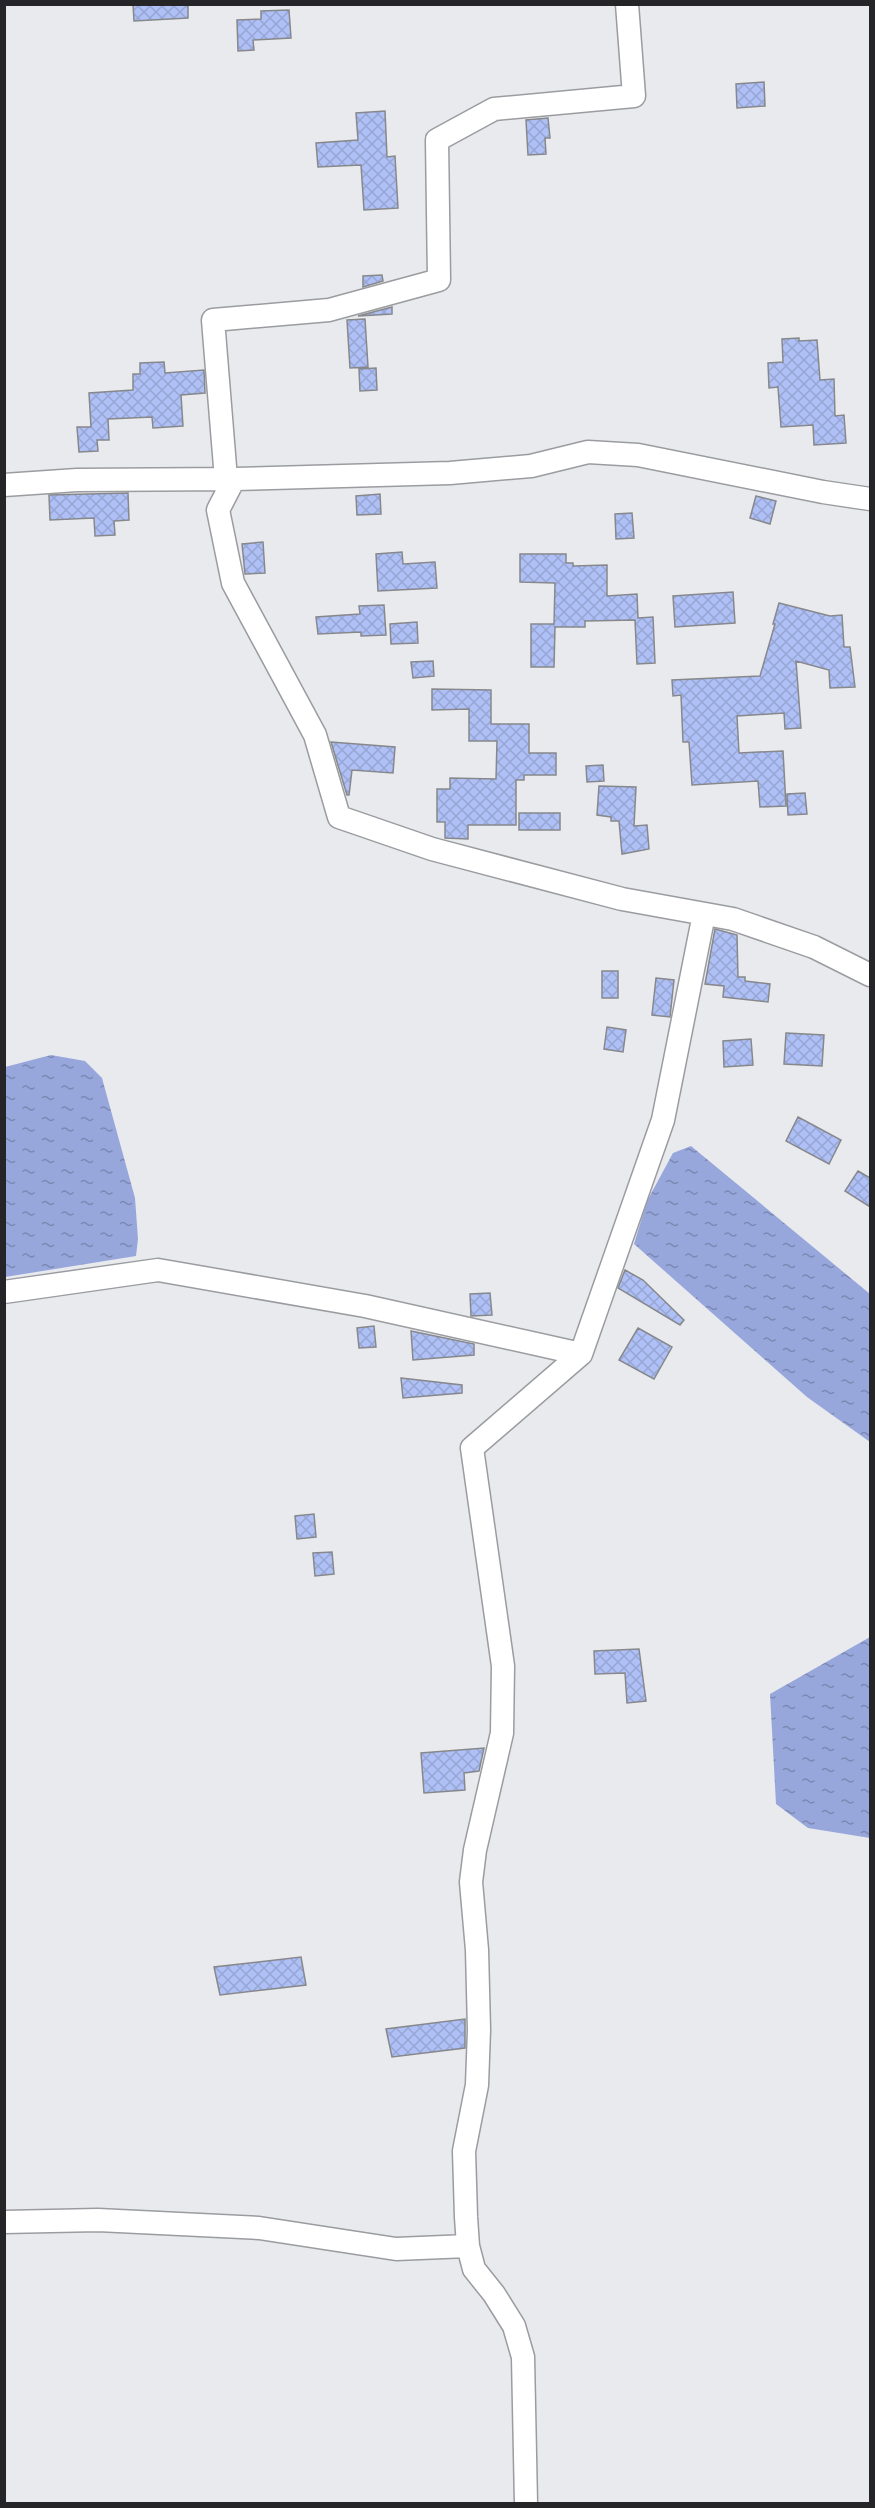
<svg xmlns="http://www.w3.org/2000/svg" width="875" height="2508" viewBox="0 0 875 2508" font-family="'Nunito Sans',sans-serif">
	<defs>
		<pattern id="water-ripples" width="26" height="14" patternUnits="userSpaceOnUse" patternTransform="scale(1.5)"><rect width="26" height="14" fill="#97a7dc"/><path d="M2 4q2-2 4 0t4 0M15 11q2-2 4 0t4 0" fill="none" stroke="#7b88b2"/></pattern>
		<pattern id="building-cross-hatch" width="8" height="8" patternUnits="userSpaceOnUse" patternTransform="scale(1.5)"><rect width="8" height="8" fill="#afc0f6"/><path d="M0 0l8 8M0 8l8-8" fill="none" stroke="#96a5d3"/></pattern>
	</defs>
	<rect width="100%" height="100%" fill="#e9eaee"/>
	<!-- water -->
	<path fill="url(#water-ripples)" d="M51 1055 85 1061 102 1078 135 1198 138 1239 136 1256 5 1277V1067Z
		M691 1146 870 1294V1442L807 1397 634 1244 647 1201 673 1153Z
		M870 1637V1838L808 1828 776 1804 770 1694Z"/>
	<!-- building -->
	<path fill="url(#building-cross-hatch)" stroke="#87888c" stroke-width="1.5" d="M133 4H188V18L134 21Z
		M289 10 291 38 253 40 254 50 238 51 237 20 261 19V11Z
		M764 82 765 106 737 108 736 84Z
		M385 111 387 157 395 156 398 208 364 210 361 165 318 167 316 143 358 140 356 113Z
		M548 118 550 138H545L546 154 528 155 526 120Z
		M382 275 383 281 363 287V276Z
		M392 307V314L358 316Z
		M365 319 368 367 350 368 347 320Z
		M799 338V341L817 340 820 380 834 379 835 416 844 415 846 443 814 445 813 425 781 427 778 387 769 388 768 363 783 362 782 339Z
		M164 362 165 373 204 370 205 393 181 395 183 426 153 428 152 417 108 419 109 440H97L98 451 79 452 77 427H91L89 393 133 390V374H140V363Z
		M376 368 377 390 360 391 359 369Z
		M128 493 129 520 114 521 115 535 95 536 94 518 50 520 49 495Z
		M380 494 381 514 357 515 356 496Z
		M756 496 776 501 770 524 750 518Z
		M632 513 634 538 616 539 615 514Z
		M263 542 265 573 245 574 242 544Z
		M402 552 403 564 435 562 437 588 378 591 376 554Z
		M520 554H566V563H573V566L607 565V596L637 594 638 618 653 617 655 663 637 664 635 620 585 621V627H555L554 667H531V624H554L555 583 520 582Z
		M733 592 735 623 675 627 673 596Z
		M779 603 830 616 842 615 844 647H850L855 687 830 688 829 670 796 661 801 728 785 729 784 713 737 716 739 753 783 751 786 806 760 807 758 781 692 785 689 742H683L681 695 673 696 672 680 760 676 775 624H773Z
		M384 605 386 635 361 636V632L318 634 316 617 360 614 359 606Z
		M417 622 418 643 391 644 390 624Z
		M433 661 434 676 413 678 411 662Z
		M432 689 491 690V724H529V753H556V775H524V780H516V825H468V839L445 838V822H437V789H450V778L496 779 497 741H469V709L432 710Z
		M331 742 395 747 393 773 352 770 349 795H347Z
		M603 765 604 781 587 782 586 766Z
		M599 786 636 787 634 826 647 825 649 849 622 854 619 821H611V817L597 815Z
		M805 793 807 814 788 815 787 794Z
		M519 813H560V830H519Z
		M715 929 737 935 738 977H745V981L770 984 768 1002 723 997 724 986 705 984Z
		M602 971H618V998H602Z
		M656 978 674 980 670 1017 652 1015Z
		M607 1027 626 1030 623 1052 604 1049Z
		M786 1033 824 1035 822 1066 784 1064Z
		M751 1039 753 1065 724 1067 723 1041Z
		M798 1117 841 1140 829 1164 786 1141Z
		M858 1171 870 1178V1207L845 1191Z
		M625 1270 643 1280 684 1320 680 1325 618 1288Z
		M490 1293 492 1315 471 1316 470 1294Z
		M374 1326 376 1347 359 1348 357 1328Z
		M638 1328 672 1347 654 1379 619 1360Z
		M411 1331 474 1344V1355L413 1360Z
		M401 1378 462 1385V1393L403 1398Z
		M314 1514 316 1537 297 1539 295 1516Z
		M332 1552 334 1574 315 1576 313 1553Z
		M639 1649 646 1701 627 1703 625 1673 595 1674 594 1651Z
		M484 1748 479 1771 464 1773 465 1790 424 1793 421 1753Z
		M301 1957 306 1985 220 1995 214 1967Z
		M465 2019V2048L392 2057 386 2029Z"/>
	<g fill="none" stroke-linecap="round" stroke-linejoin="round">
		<defs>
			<path id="minor" d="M226 479 213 320 329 310 439 280 437 140 494 109 634 96 627 4
				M234 479 218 510 233 583 315 735 339 817 432 849 622 899 733 919 814 947 870 975
				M4 485 77 480 234 479 450 473 531 466 588 452 638 455 823 492 870 499
				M4 1292 158 1270 365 1306 581 1354
				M4 2222 98 2220 259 2228 396 2249 468 2246
				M526 2504 523 2357 514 2326 494 2294 474 2269 468 2246 466 2217 464 2151 477 2085 479 2030 477 1950 471 1882 475 1850 502 1733 503 1666 472 1448 581 1354 663 1120 704 914"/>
		</defs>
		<!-- minor casing -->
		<use href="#minor" stroke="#9a9ca0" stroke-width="25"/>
		<!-- minor -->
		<use href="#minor" stroke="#fff" stroke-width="22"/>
	</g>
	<!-- border -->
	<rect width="875" height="2508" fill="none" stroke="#252527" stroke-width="12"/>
</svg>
